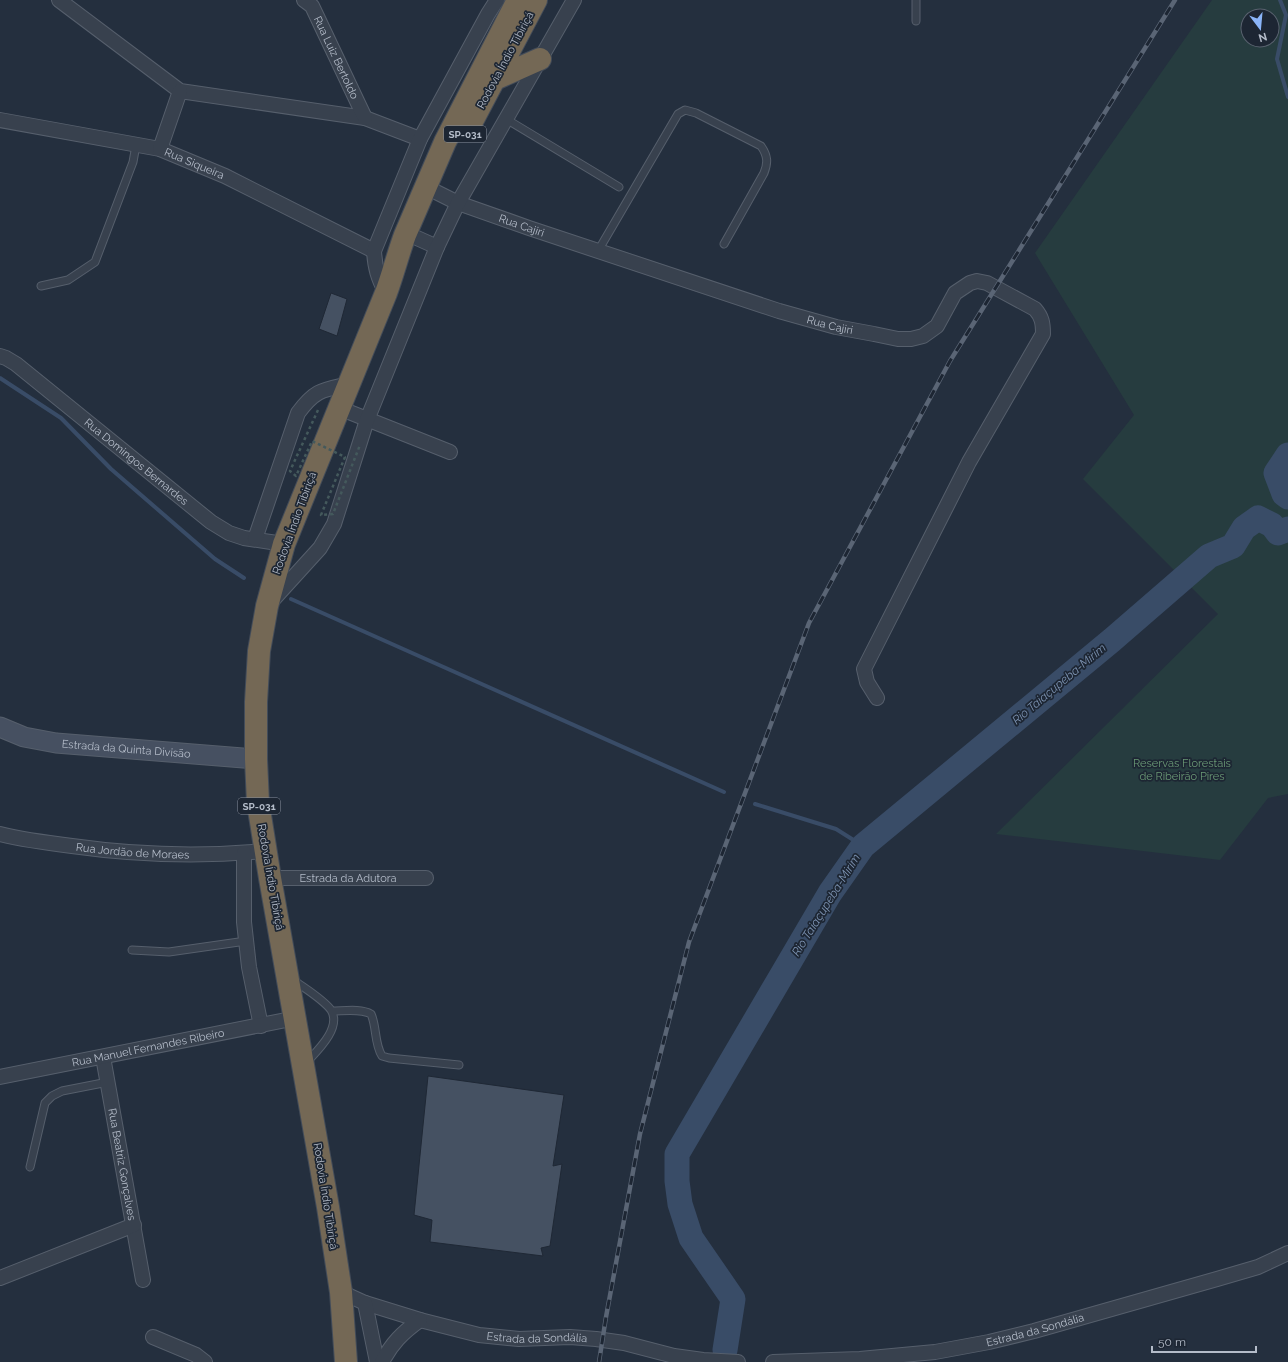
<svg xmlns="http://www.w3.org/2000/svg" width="1288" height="1362" viewBox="0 0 1288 1362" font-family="Raleway,sans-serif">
	<rect width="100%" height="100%" fill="#242f3e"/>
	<!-- green -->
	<path fill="#263c3f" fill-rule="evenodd" d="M1212 0H1288V794L1268 798 1220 860 996 834 1218 614 1083 479 1134 415 1035 253ZM1248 16H1272V40H1248Z"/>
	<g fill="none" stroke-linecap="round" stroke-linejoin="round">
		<!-- stream -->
		<path stroke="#394c67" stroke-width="4" d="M1280 0 1286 15 1277 59 1288 97
			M0 378 61 418 111 469 215 559 244 578
			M291 599 724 792
			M755 804 836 829 863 846"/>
		<!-- river -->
		<path stroke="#394c67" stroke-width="25" d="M1288 455 1276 473 1284 494 1288 497
			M725 1350 733 1299 691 1238 680 1204 677 1181V1154L830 893 863 846 1112 640 1209 556 1233 546 1244 528 1258 518 1272 525 1278 533 1288 529"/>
	</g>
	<!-- building -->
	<path fill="#455162" stroke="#1f2835" d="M331 293 347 299 337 336 319 329Z
		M428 1076 564 1095 553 1166 562 1164 550 1246 541 1248 543 1256 430 1242 432 1220 414 1215Z"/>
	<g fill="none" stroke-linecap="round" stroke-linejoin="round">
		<defs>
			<path id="lane" d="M916 21V0
				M506 119 619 187
				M598 251 678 114 685 110 696 113 761 146C768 156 768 163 764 173L724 244
				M41 286 68 280 95 262 133 162 136 145
				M132 950 169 952 246 941
				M292 979C304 988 323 999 331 1010 342 1028 317 1051 306 1063
				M332 1011C343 1011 361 1008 371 1014 377 1027 374 1043 382 1056L389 1058 459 1065
				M30 1167 45 1103 52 1096 62 1091 108 1082"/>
			<g id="street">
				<path d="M59 0 180 91 365 118 420 139"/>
				<path id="s1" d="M304 0 312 6 365 118"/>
				<path id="s2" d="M0 120 160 149 225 176 374 251"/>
				<path d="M160 149 180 91"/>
				<path id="s3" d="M436 192 458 203 529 228 779 311 836 327 874 334 898 339H911L923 336 937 326 955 293 970 283 977 281 987 283 1035 309C1042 317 1043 323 1043 334L969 462 864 669 867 682 877 698"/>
				<path d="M417 238 437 247"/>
				<path d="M386 293C378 278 375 268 374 251L420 139 488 14 497 0"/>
				<path id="s4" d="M0 356 6 358 16 364 211 522 229 533 244 538 284 544"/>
				<path d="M339 408 450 452"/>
				<path d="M255 539 298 413C315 390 322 390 349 384"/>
				<path d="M270 603 320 548 334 524 367 420 437 247 458 203 574 0"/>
				<path id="s5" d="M0 834C24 840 48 843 72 846 136 855 201 857 265 851"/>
				<path d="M244 853V922L249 967 261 1026"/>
				<path id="s6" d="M270 878H426"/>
				<path id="s7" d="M103 1057 143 1280"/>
				<path id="s8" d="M0 1077 296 1018"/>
				<path d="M0 1278 134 1225"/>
				<path id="s9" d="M341 1292 365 1303 420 1320 479 1335 519 1339 570 1337 596 1339 624 1343 674 1356 703 1360 738 1362"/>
				<path d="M365 1303 377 1362"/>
				<path d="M153 1337 196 1355 205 1362"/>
				<path d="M382 1362C392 1343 402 1333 420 1320"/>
				<path id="s10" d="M773 1362 860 1359 935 1352 989 1342 1034 1331 1217 1279 1258 1267 1288 1253"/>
			</g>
			<g id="secondary">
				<path id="s11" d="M0 727 24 737 56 743 256 759"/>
			</g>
			<path id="highway" d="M495 79 540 59
				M469 127 536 0
				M346 1362 341 1292 328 1207 270 878 258 803 256 759V702L259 651 267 606 284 544 386 293C393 274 398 254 405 235L445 142 518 0"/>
		</defs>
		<!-- lane casing -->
		<use href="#lane" stroke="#565f6c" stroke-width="9"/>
		<!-- street casing -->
		<use href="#street" stroke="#565f6c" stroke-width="16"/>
		<!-- secondary casing -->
		<use href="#secondary" stroke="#565f6c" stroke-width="21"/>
		<!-- highway casing -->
		<use href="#highway" stroke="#434c59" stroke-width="24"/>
		<!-- lane -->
		<use href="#lane" stroke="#38414e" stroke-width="7"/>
		<!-- street -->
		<use href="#street" stroke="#38414e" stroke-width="14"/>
		<!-- secondary -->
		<use href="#secondary" stroke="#465061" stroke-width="19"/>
		<!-- highway -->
		<use href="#highway" stroke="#746855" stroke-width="22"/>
		<defs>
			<path id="rail" d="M599 1362 606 1317 640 1134 689 942 809 623 950 361 1175 0"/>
		</defs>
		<!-- rail casing -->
		<use href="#rail" stroke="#5a6575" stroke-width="4.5"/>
		<!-- rail -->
		<use href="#rail" stroke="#1d2633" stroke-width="3" stroke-dasharray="9" stroke-linecap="butt"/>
		<!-- path-bridge -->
		<path stroke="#44595c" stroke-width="2.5" stroke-dasharray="3 3" stroke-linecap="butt" d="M318 410 290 471 296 476 312 441 345 457 321 515 333 514 360 445"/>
	</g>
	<g text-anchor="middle" stroke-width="3.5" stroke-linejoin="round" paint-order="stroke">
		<!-- shield labels -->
		<g fill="#1d2633" stroke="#878f9c" stroke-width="1">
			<rect x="444" y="126" width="42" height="16" rx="3"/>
			<rect x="238" y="798" width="42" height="16" rx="3"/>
		</g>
		<g font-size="10" font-weight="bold" fill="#b4bcc9">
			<text x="465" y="138">SP-031</text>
			<text x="259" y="810">SP-031</text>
		</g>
		<!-- street labels -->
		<g font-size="11" fill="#b4bcc9" stroke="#1d2633">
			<text dy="4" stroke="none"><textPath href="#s1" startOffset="67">Rua Luiz Bertoldo</textPath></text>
			<text transform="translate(505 60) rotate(-62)" y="4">Rodovia Índio Tibiriçá</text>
			<text dy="4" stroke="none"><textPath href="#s2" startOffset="200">Rua Siqueira</textPath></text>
			<text dy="4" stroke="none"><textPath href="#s3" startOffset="92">Rua Cajiri</textPath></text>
			<text dy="4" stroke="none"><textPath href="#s3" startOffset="416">Rua Cajiri</textPath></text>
			<text dy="4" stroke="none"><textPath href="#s4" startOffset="173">Rua Domingos Bernardes</textPath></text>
			<text transform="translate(294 523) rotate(-70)" y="4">Rodovia Índio Tibiriçá</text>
			<text dy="4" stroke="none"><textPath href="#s11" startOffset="129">Estrada da Quinta Divisão</textPath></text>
			<text dy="4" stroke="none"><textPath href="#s5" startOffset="134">Rua Jordão de Moraes</textPath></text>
			<text transform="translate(271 877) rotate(80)" y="4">Rodovia Índio Tibiriçá</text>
			<text dy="4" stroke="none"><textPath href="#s6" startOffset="78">Estrada da Adutora</textPath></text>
			<text dy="4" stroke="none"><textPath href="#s8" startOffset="151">Rua Manuel Fernandes Ribeiro</textPath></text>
			<text dy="4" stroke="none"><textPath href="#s7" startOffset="109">Rua Beatriz Gonçalves</textPath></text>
			<text transform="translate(326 1196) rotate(81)" y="4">Rodovia Índio Tibiriçá</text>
			<text dy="4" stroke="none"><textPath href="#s10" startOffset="265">Estrada da Sondália</textPath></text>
			<text dy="4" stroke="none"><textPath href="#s9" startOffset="203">Estrada da Sondália</textPath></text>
		</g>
		<!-- park labels -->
		<g font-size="11" fill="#6b9a76" stroke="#1d2633">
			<text x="1182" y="767">Reservas Florestais<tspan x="1182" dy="13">de Ribeirão Pires</tspan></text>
		</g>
		<!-- water labels -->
		<g font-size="12" font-style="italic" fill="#7c92b1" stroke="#1d2633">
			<text transform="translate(1059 684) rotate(-40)" y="4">Rio Taiaçupeba-Mirim</text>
			<text transform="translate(826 905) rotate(-58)" y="4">Rio Taiaçupeba-Mirim</text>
		</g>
	</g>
	<!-- north arrow -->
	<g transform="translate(1260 28) rotate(164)"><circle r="19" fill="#1d2633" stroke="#59626f"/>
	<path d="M0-3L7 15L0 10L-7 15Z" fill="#8ab4f8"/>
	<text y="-6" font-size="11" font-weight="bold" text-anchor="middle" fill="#b4bcc9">N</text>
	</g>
	<!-- scale -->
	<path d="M1152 1346v6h104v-6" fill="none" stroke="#b4bcc9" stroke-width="2"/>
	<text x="1158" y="1346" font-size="12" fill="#b4bcc9" stroke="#1d2633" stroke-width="3" paint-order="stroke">50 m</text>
</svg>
